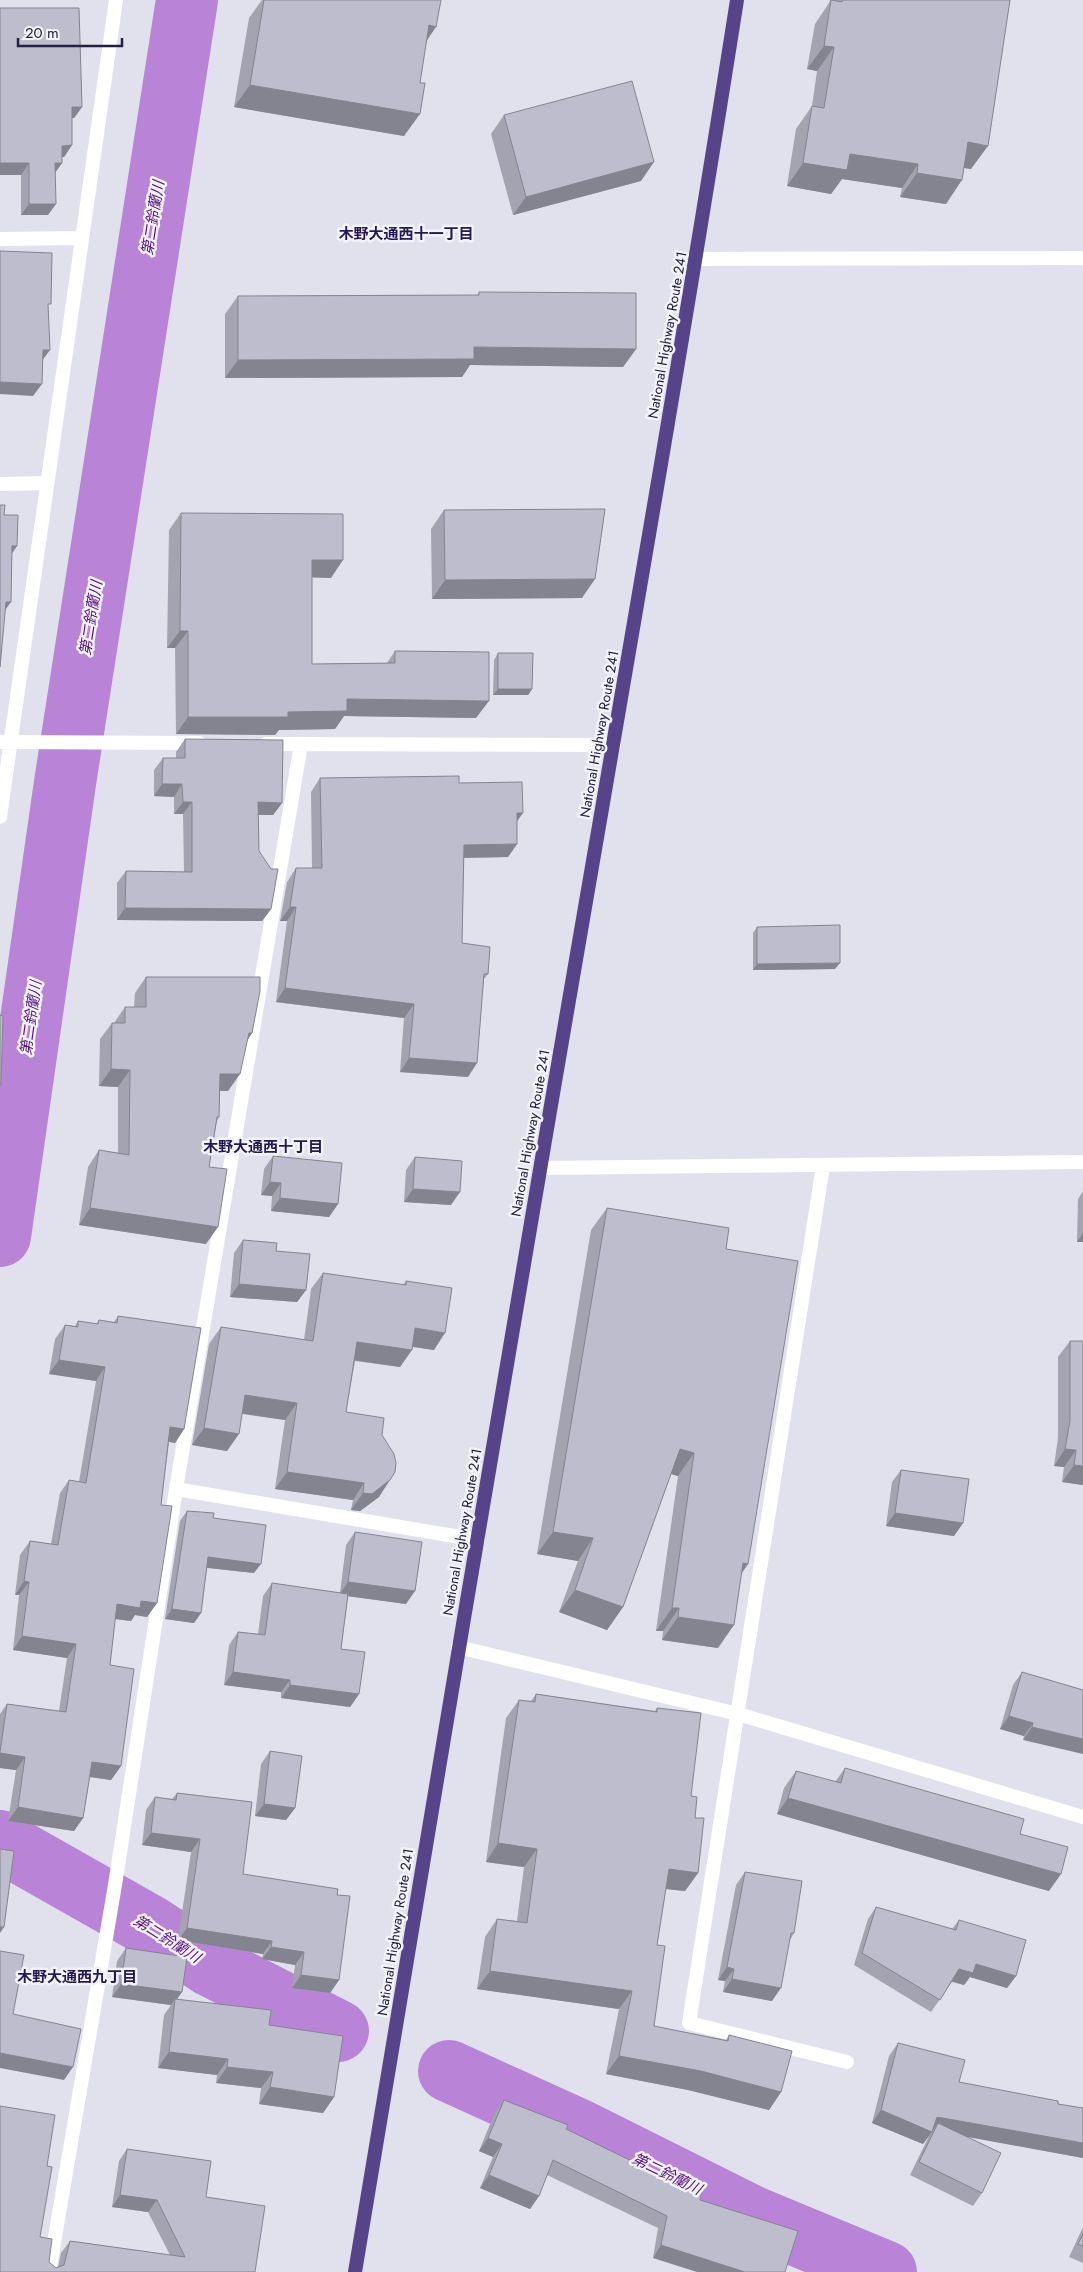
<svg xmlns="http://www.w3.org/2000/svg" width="1083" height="2272" viewBox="0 0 1083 2272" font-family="Jost,'Noto Sans JP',sans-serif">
	<rect width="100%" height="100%" fill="#e1e1ed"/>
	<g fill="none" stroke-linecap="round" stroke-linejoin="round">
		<!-- river -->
		<path stroke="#b984d8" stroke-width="62" d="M0 1236 65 783 187 0
			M0 1841 150 1926 211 1966 338 2031
			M449 2071 579 2130 753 2217 886 2272"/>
		<!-- minor -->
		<path stroke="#fff" stroke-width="14" d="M0 239 81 238
			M696 259 1083 258
			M0 484 47 483
			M0 742 199 743
			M266 744 614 745
			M0 817 116 0
			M823 1166 689 2023 847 2062
			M540 1168 1083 1162
			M176 1489 478 1540
			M458 1647 738 1714 1083 1817
			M49 2272 115 1885 176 1489 301 744"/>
		<!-- trunk -->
		<path stroke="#56448b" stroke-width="14" d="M355 2272C416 1903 478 1533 541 1164 607 776 676 389 737 0"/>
	</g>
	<!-- wall -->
	<path fill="#a3a3b1" d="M262 0H441L427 40 404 136 234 107 249 18Z
		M830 0H1010L971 169 964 168 946 204 900 197 902 188 842 179 831 194 787 186 796 129 812 106 817 71 807 69 815 24 829 3Z
		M82 107 74 118H72V145L64 157H62V163L55 173 48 215H21V175H0Z
		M504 115 641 181 513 215 491 134Z
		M479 292 636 349 623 367 470 365 462 377 225 378V314L238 296 477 295Z
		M444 510 582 598 432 599 431 529Z
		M181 513 331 578 312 577V664L387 663 395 651 476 718 344 716 335 729 279 730 275 735 176 734 175 648H167L169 530Z
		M498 653 532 689 528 695H493L494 660Z
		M185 739 282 803 273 815H258L259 851 271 909 262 921 117 920V883L126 871 184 872 183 814H174V797L154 796V770L163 758H176V752Z
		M320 778 459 783 517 822V844L508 857 464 858 462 943 488 974 484 979 468 1077 400 1072 404 1018 276 1002 287 921H280L287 882 296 868H312L311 792Z
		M757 927 835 969 753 970V933Z
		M146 977 252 1033 247 1041 228 1091H220L219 1117 217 1121 209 1167 206 1244 79 1225 88 1167 99 1150 118 1153V1087L99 1086 100 1039 112 1023H114L125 1007H134L135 993Z
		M273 1156 338 1204 329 1217 271 1211 272 1196 261 1195 264 1169Z
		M415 1157 451 1205 404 1202 406 1170Z
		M1083 1191V1242H1077L1078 1199Z
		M607 1208 726 1249 748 1564 742 1573 718 1648 662 1640 663 1631H656L678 1476 671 1474 623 1607 607 1630 559 1612 578 1561 537 1554 591 1230Z
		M243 1240 276 1251 306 1290 297 1302 230 1297 234 1253Z
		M323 1273 403 1285 406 1281 434 1350 412 1347 400 1367 355 1361 346 1412 382 1435 379 1497 360 1511 351 1510 353 1500 275 1489 285 1420 242 1414 227 1451 192 1445 209 1344 221 1327 304 1340 311 1289Z
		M118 1316 184 1429 175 1443 169 1442 161 1505 157 1603 147 1617 135 1615 131 1621 115 1619 110 1665 121 1766 111 1780 90 1777 83 1818 74 1831 8 1821 16 1770 0 1768V1714L7 1704 59 1711 67 1658 13 1650 19 1595H15L20 1555 30 1541 51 1544 60 1493 69 1480 79 1482 96 1381 49 1374 55 1339 65 1325 75 1326 78 1321 96 1324 99 1320 114 1322Z
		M1070 1341 1083 1485 1062 1482 1064 1467 1054 1466 1058 1438V1357Z
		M901 1470 963 1523 954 1536 886 1526 892 1482Z
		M187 1511 213 1518 254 1573 207 1568 201 1613 194 1623 165 1619 180 1521Z
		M355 1532 406 1604 348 1596 341 1649 359 1694 350 1707 281 1698V1692L224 1685 229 1645 238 1632 258 1634 263 1596 272 1583 340 1593 346 1545Z
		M1022 1672 1083 1690 1023 1740 1024 1736 1000 1729 1013 1685Z
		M536 1694 655 1711 657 1708 691 1796 695 1818 698 1873 685 1891 666 1889 657 1945 654 2026 726 2040 729 2035 781 2092 769 2110 688 2090 606 2074 619 2009 477 1989 485 1937 497 1919 517 1921 524 1867 486 1862 506 1718 519 1700 531 1701Z
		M270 1751 295 1808 286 1820 255 1816 261 1764Z
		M845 1768 1020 1834 1049 1891 777 1814 784 1788 796 1771 835 1782Z
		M177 1793 243 1874 337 1895 339 1980 330 1993 292 1988 295 1965 262 1959 263 1954 178 1940 191 1852 142 1845 146 1810 155 1797 172 1799Z
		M745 1872 794 1933 790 1940 772 2001 723 1992 725 1981 718 1980 736 1885Z
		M876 1907 952 1929 959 1920 1016 1976 1007 1988 970 1977 964 1985 952 1982 931 2012 854 1965 868 1919Z
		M126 1948 182 1992 177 1999 269 2025 334 2097 323 2113 259 2104 261 2088 216 2083 217 2075 158 2068 164 2015 171 2005 112 1997 117 1961Z
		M898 2043 959 2082 1058 2104 1083 2108V2158L966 2136 982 2193 973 2206 910 2175 929 2136 933 2130H932L923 2144 872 2123 889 2056Z
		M504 2100 687 2188 702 2190 653 2258 658 2228 547 2175 539 2196 530 2209 480 2188 493 2157 479 2151 495 2112Z
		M127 2149 206 2197 255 2272H0L47 2166 40 2237 49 2262 56 2268 58 2267 61 2253 70 2241 170 2255 148 2212 112 2207 119 2161Z
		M1083 2227V2263L1069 2257Z"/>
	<!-- shaded-wall -->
	<path fill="#848490" d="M429 25 436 27 421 49Z
		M824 46 834 47 817 71 807 69Z
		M250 85 420 114 404 136 234 107Z
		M72 107H82L74 118H64Z
		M968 142 988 146 971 169 952 166Z
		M72 145 64 157H54L62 146Z
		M850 154 918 164 902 188 842 179 831 194 787 186 803 163Z
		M654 162 641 181 513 215 526 197Z
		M0 163H29L21 175H0Z
		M55 163H62L54 174Z
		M917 173 962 180 946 204 900 197Z
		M29 204H56L48 215H21Z
		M474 347 636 349 623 367 470 365 462 377 225 378 238 360Z
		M43 350H50L41 362Z
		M0 382 42 384 33 396 0 394Z
		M12 546H17L9 558Z
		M312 560H343L331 578 300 577Z
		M595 579 582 598 432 599 445 580Z
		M6 602H11L3 613Z
		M180 631H188L175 648H167Z
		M498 689H532L528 695H493Z
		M347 699 489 701 476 718 344 716 335 729 279 730 275 735 176 734 188 717 288 712Z
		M162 784H182L174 797 154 796Z
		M183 802H192L183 814H174Z
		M258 802 282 803 273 815H249Z
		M517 813H523L513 827Z
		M517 844 508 857 455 858 464 845Z
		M290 907H296L287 921H280Z
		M125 908 271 909 262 921 117 920Z
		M840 963 835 969 753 970 757 964Z
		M285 988 414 1004 404 1018 276 1002Z
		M249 1033H252L241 1050Z
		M409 1058 477 1063 468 1077 400 1072Z
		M111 1069 130 1070 118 1087 99 1086Z
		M220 1074H240L228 1091 208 1090Z
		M270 1182 281 1183 272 1196 261 1195Z
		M413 1189 460 1192 451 1205 404 1202Z
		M280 1198 338 1204 329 1217 271 1211Z
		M90 1208 218 1227 206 1244 79 1225Z
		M1083 1233V1242H1077Z
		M239 1284 306 1290 297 1302 230 1297Z
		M415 1328 445 1333 434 1350 403 1345Z
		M357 1342 412 1350 400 1367 346 1359Z
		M59 1360 105 1367 96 1381 49 1374Z
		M245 1395 297 1403 285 1420 233 1412Z
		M170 1427 184 1429 175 1443 161 1440Z
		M204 1428 239 1434 227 1451 192 1445Z
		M680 1449 694 1453 678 1476 664 1472Z
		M1065 1449 1076 1450 1064 1467 1054 1466Z
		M1074 1465 1083 1466V1485L1062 1482Z
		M287 1472 364 1483 353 1500 275 1489Z
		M390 1480 379 1497 360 1511 351 1510 363 1493Z
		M895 1513 963 1523 954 1536 886 1526Z
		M553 1532 593 1538 578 1561 537 1554Z
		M208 1557 261 1564 254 1573 201 1567Z
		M743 1563 748 1564 732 1586Z
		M24 1581 29 1582 19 1595H15Z
		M348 1582 415 1591 406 1604 339 1595Z
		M575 1590 623 1607 607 1630 559 1612Z
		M141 1601 157 1603 147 1617 135 1615 131 1621 108 1618 117 1604Z
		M672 1608H679L663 1631H656Z
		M172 1609 201 1613 194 1623 165 1619Z
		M678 1617 734 1625 718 1648 662 1640Z
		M22 1636 76 1644 67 1658 13 1650Z
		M233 1672 290 1680 281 1692 224 1685Z
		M290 1685 359 1694 350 1707 281 1698Z
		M1009 1716 1033 1723 1024 1736 1000 1729Z
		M1032 1727 1083 1739V1754L1023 1740Z
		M0 1753 25 1757 16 1770 0 1768Z
		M92 1762 121 1766 111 1780 83 1776Z
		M788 1798 1061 1874 1049 1891 777 1814Z
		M264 1804 295 1808 286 1820 255 1816Z
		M18 1807 83 1818 74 1831 8 1821Z
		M151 1833 200 1839 191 1852 142 1845Z
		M498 1843 537 1849 524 1867 486 1862Z
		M669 1869 698 1873 685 1891 657 1888Z
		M0 1927H4L0 1933Z
		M187 1928 272 1941 263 1954 178 1940Z
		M271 1947 304 1952 295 1965 262 1959Z
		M976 1964 1016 1976 1007 1988 970 1977 964 1985 951 1981 959 1969Z
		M727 1967 734 1969 725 1981 718 1980Z
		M490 1971 632 1991 619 2009 477 1989Z
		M301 1975 339 1980 330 1993 292 1988Z
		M732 1979 781 1988 772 2001 723 1992Z
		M121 1984 182 1992 175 2002V1999L171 2005 112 1997Z
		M169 2052 228 2059 217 2075 158 2068Z
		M0 2053 73 2067 64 2080 0 2068Z
		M619 2056 701 2071 781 2092 769 2110 688 2090 606 2074Z
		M227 2067 273 2072 261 2088 216 2083Z
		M270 2087 334 2097 323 2113 259 2104Z
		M881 2110 932 2132 923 2144 872 2123Z
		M937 2117 1083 2143V2158L935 2131 938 2123 933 2130 928 2129Z
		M488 2138 502 2144 493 2157 479 2151Z
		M489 2175 539 2196 530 2209 480 2188Z
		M120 2195 157 2200 148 2212 112 2207Z
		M661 2245 745 2272H697L653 2258Z"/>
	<!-- building -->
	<path fill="#bdbdce" stroke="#848490" d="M264 0H441L436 27 429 25 420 83H425L420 114 250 85Z
		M831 0 842 2V0H1010L988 146 968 142 962 180 917 173 918 164 850 154 847 170 803 163 812 106 824 108 834 47 824 46Z
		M0 8H79L82 107H72V145L62 146V163H55L56 204H29V163H0Z
		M632 81 654 162 526 197 504 115Z
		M0 251 52 253 51 304H48L50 350H43L42 384 0 382Z
		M479 292 636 293V349L474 347V359L238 360V296L479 295Z
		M0 505H5L4 515H18L17 546H12L11 602H6L0 667Z
		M605 509 595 579 445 580 444 510Z
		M181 513 343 514V560H312V664L395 663V651L489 652V701L347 699V711L288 712V717H188V631H180Z
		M498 653H533L532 689H498Z
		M185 739 283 740 282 803 258 802 259 851 271 869H278L271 909 125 908 126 871 192 872V802H183L182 784H162L163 758H185Z
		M459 776V783L522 782 523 813H517V844L464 845 462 943 490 947 488 974H484L477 1063 409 1058 414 1004 285 988 296 907H290L296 868H322L320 778Z
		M840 925V963L757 964V927Z
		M146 977H260V991L252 1033H249L240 1074H220L219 1117H217L209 1167 227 1169 218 1227 90 1208 99 1150 129 1155 130 1070 111 1069 112 1023H125V1007H146Z
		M0 1015 3 1016 1 1085H0Z
		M273 1156 342 1163 338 1204 280 1198 281 1183 270 1182Z
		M415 1157 462 1161 460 1192 413 1189Z
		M607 1208 729 1228 726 1249 798 1261 748 1564 743 1563 734 1625 678 1617 679 1608H672L694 1453 680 1449 623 1607 575 1590 593 1538 553 1532Z
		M243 1240 277 1243 276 1251 310 1254 306 1290 239 1284Z
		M323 1273 406 1285V1281L452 1288 445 1333 415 1328 412 1350 357 1342 346 1412 384 1418 382 1435 394 1454 396 1463 395 1472 390 1480 372 1494 363 1493 364 1483 287 1472 297 1403 245 1395 239 1434 204 1428 221 1327 313 1341Z
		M118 1316 201 1328 184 1429 170 1427 161 1505 172 1506 157 1603 141 1601 140 1608 117 1604 110 1665 134 1669 121 1766 92 1762 83 1818 18 1807 25 1757 0 1753V1752L7 1704 66 1712 76 1644 22 1636 29 1582 24 1581 30 1541 58 1545 69 1480 86 1483 105 1367 59 1360 65 1325 78 1327V1321L98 1324 99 1320 117 1323Z
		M1070 1341H1083V1466L1074 1465 1076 1450 1065 1449 1070 1421Z
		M901 1470 969 1479 963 1523 895 1513Z
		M187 1511 214 1513 213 1518 266 1525 261 1564 208 1557 201 1613 172 1609Z
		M355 1532 422 1542 415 1591 348 1582Z
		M272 1583 348 1594 341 1649 365 1652 359 1694 290 1685V1680L233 1672 238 1632 265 1635Z
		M1022 1672 1083 1690V1739L1032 1727 1033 1723 1009 1716Z
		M536 1694 657 1712V1708L701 1713 691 1796 697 1797 695 1818H704L698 1873 669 1869 657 1945 665 1946 654 2026 728 2041 729 2035 792 2051 781 2092 701 2071 619 2056 632 1991 490 1971 497 1919 527 1923 537 1849 498 1843 519 1700 535 1702Z
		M270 1751 302 1756 295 1808 264 1804Z
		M845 1768 1024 1819 1020 1834 1068 1847 1061 1874 788 1798 796 1771 841 1783Z
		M177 1793 252 1802 243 1874 338 1889 337 1895 350 1896 339 1980 301 1975 304 1952 271 1947 272 1941 187 1928 200 1839 151 1833 155 1797 176 1800Z
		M0 1849 14 1851 4 1927H0Z
		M745 1872 802 1881 794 1933H791L781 1988 732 1979 734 1969 727 1967Z
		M876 1907 956 1930 959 1920 1026 1940 1016 1976 976 1964 973 1973 959 1969 940 2000 862 1953Z
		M126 1948 187 1957 182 1992 121 1984Z
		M0 1951 24 1955 13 2014 81 2029 73 2067 0 2053Z
		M175 1999 271 2010 269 2025 343 2036 334 2097 270 2087 273 2072 227 2067 228 2059 169 2052Z
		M898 2043 965 2060 959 2082 1058 2101V2104L1083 2108V2143L937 2117 932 2132 881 2110Z
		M504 2100 568 2125 566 2129 687 2188 702 2190 700 2200 798 2231 785 2272H745L661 2245 667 2216 553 2160 539 2196 489 2175 502 2144 488 2138Z
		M0 2106 55 2115 47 2166 52 2167 40 2237 52 2239 49 2262 56 2268 64 2265 70 2241 185 2257 157 2200 120 2195 127 2149 211 2161 206 2197 265 2206 255 2272H0Z
		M938 2123 1001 2153 982 2193 919 2162Z
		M1083 2234V2246L1078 2244Z"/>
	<g text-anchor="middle" stroke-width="5" stroke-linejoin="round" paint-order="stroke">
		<!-- street labels -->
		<g font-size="14" fill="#262040" stroke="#f2f2f9">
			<text transform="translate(667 335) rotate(-80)" y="5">National Highway Route 241</text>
			<text transform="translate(599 734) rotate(-80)" y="5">National Highway Route 241</text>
			<text transform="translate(530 1133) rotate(-80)" y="5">National Highway Route 241</text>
			<text transform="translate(462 1532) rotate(-80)" y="5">National Highway Route 241</text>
			<text transform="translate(395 1932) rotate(-81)" y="5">National Highway Route 241</text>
		</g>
		<!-- water labels -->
		<g font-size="15" font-style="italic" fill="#5a1482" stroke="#f2f2f9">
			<text transform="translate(153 218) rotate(-81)" y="5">第二鈴蘭川</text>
			<text transform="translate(91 618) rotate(-81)" y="5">第二鈴蘭川</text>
			<text transform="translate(31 1018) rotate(-82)" y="5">第二鈴蘭川</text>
			<text transform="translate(167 1939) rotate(32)" y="5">第二鈴蘭川</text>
			<text transform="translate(667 2174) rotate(26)" y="5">第二鈴蘭川</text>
		</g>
		<!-- neighbourhood labels -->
		<g font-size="15" font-weight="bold" fill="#271954" stroke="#f2f2f9">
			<text x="406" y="239">木野大通西十一丁目</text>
			<text x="263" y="1152">木野大通西十丁目</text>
			<text x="77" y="1982">木野大通西九丁目</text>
		</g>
	</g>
	<!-- scale -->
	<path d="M18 38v8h104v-8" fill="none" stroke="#262040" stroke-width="2.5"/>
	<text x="25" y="38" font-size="15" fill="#262040" stroke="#f2f2f9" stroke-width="4" paint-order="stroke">20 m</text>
</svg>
